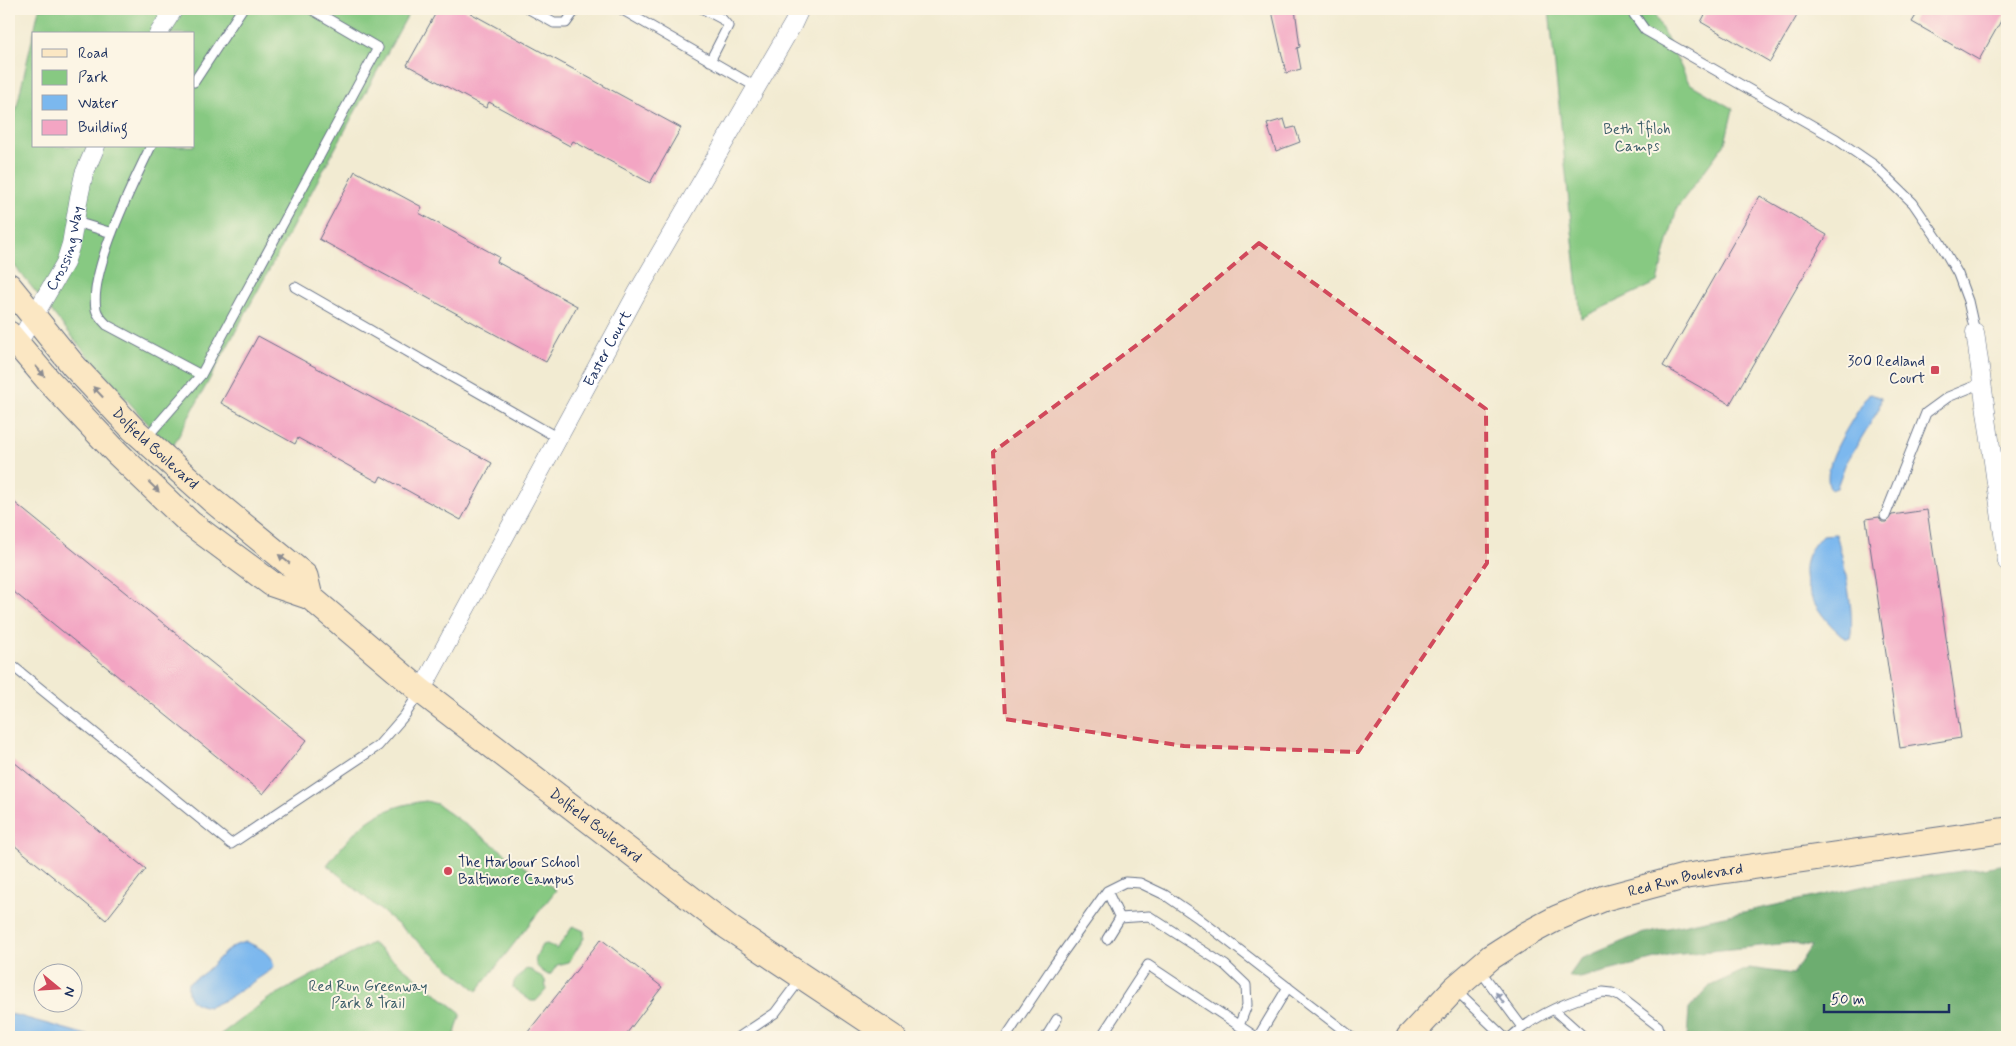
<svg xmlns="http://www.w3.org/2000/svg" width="2016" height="1046" viewBox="0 0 2016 1046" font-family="Mynerve,sans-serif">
	<rect width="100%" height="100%" fill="#fcf5e5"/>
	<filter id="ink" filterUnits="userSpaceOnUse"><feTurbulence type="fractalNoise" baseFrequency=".02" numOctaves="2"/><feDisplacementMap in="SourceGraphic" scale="10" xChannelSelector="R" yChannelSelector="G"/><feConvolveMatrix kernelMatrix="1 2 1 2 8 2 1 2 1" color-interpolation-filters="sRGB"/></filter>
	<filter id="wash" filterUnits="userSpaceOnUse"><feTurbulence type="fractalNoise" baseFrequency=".0096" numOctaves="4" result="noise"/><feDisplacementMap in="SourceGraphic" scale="20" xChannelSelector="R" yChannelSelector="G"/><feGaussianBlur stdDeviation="1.12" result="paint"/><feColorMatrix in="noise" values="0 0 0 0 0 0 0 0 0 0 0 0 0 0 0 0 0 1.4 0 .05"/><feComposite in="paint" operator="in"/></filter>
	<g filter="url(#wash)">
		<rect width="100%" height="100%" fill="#f2ebd2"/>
		<!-- green -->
		<path fill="#87c982" stroke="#517c70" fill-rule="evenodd" d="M39 9H411L171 450 83 350 9 259V141ZM34 34H194V146H34Z
			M1549 9H1652L1689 83 1733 109 1725 143 1677 208 1657 282 1581 318Z
			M426 801 437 804 556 890 477 991 327 865C357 827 375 807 426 801Z
			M573 926 584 931V938L569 962 557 965 551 974 548 975C532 965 533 961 542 945L547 944 557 949Z
			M372 943 461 1013 454 1037H217L268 999Z
			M526 969 531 970 545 980 546 990 536 1001H531L513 988 514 982Z"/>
		<!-- forest -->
		<path fill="#6dad70" stroke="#446e67" d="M2007 864V1037H1687L1689 1009 1710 986 1749 968 1793 974 1811 946 1790 943 1672 955 1580 978 1569 976 1581 959 1640 934 1870 885Z"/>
		<!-- water -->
		<path fill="#7bb8ee" stroke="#4b74a6" d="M1871 394 1881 398 1879 409 1845 465 1837 487 1831 489C1817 468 1856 415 1868 395Z
			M1836 534C1843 555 1856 618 1850 638L1847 639C1825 624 1799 589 1806 561 1808 551 1816 542 1822 535Z
			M246 942C259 947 270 952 274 966L271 970 227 999 209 1007C193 1004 186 1000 188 983 194 980 200 976 205 972 219 960 227 945 246 942Z
			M10 1014 19 1016 94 1037H9V1015Z"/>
		<g id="blocks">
			<!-- building -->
			<path fill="#f3a5c3" d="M438 9H463L681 128 650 183 573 141 570 146 489 102 486 108 407 65Z
				M1286 9H1295L1300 47 1297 48 1301 69 1286 73 1272 11Z
				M1708 9H1801L1770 62 1701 22Z
				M1920 9H2007V10L1979 60 1912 22Z
				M1284 119 1287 129 1295 127 1300 142 1276 151 1267 124Z
				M355 171 422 207 419 213 499 257 497 262 577 306 546 362 319 239Z
				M1760 196 1827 235 1730 404 1663 366Z
				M258 336 492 463 461 520 381 476 378 482 298 438 295 444 221 403Z
				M9 498 307 740 263 794 9 588Z
				M1927 510 1961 738 1900 748 1866 519 1879 517 1882 522H1886L1892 515Z
				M9 758 146 869 106 920 9 841Z
				M601 939 662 987 624 1037H524Z"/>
		</g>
	</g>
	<g filter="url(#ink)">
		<use href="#blocks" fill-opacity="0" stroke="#667187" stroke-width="1"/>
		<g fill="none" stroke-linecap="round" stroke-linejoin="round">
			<defs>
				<path id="lane" d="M529 9 554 23H566L576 9
					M621 9 756 87
					M703 9 722 19 728 26 710 61
					M1630 9 1645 30 1836 139 1874 165 1913 203 1939 241 1958 274 1968 301 1975 332
					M194 82 242 9
					M151 146C133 183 89 271 96 309 97 315 103 321 107 325L201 375
					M76 222 112 233
					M295 287 558 438
					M146 438 201 375 378 48 311 9
					M1885 516 1926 413 1948 397 1982 383
					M9 663 231 844 378 746 405 715 419 693
					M1107 891 1120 918
					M1120 918 1149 916 1225 965 1246 985 1247 1005 1239 1026
					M1107 939 1120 918
					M1479 969 1522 1027
					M1456 991 1504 1037
					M1554 1010 1584 1037
					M739 1037 775 1013 802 977
					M1006 1037 1054 965 1107 891 1125 882 1140 883 1165 895 1197 917 1352 1037
					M1046 1037 1057 1019
					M1101 1037 1148 965 1256 1037
					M1258 1037 1288 987
					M1511 1037C1535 1015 1571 999 1603 992L1612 993 1619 996 1658 1026 1661 1037"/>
				<g id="street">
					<path d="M158 34 174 9"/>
					<path d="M1975 332 2007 562"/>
					<path id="s1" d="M17 345 65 263 71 244 79 197 84 174 96 146"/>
					<path id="s2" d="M421 691 637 293 793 24 800 9"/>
				</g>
				<g id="secondary">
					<path id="s3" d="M9 286 73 365 133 429 211 499 305 576 310 597"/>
					<path id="s4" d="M9 334 49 381 116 452 190 523 272 584 310 597 421 691 728 927 893 1037"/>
					<path id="s5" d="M1409 1037 1454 989 1491 957 1527 934 1557 918 1605 898 1687 876 2007 830"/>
				</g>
			</defs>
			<!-- lane casing -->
			<use href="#lane" stroke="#667187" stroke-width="11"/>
			<!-- street casing -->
			<use href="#street" stroke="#667187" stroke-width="19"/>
			<!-- secondary casing -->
			<use href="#secondary" stroke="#667187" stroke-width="27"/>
			<!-- lane -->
			<use href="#lane" stroke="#fff" stroke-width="9"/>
			<!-- street -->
			<use href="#street" stroke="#fff" stroke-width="18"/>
			<!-- secondary -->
			<use href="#secondary" stroke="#fbe7c3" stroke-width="25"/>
		</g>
		<!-- one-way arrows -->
		<defs><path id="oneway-solid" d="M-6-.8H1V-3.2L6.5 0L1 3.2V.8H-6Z" transform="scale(1.25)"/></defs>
		<g fill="#8b8b90">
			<use href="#oneway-solid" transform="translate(40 371) rotate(49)"/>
			<use href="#oneway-solid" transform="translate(98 392) rotate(-133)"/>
			<use href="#oneway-solid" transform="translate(154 487) rotate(44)"/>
			<use href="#oneway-solid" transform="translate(284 559) rotate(-142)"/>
		</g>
		<use fill="#8d97ae" href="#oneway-solid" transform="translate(1500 998) rotate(-127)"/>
	</g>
	<!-- marked area -->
	<path fill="#d1495b" fill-opacity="0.2" stroke="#d1495b" stroke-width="4" stroke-dasharray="10 6" stroke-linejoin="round" d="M1259 243 1486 409 1487 563 1358 752 1184 746 1005 719 993 452 1149 336Z"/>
	<!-- markers -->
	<g fill="#d1495b" stroke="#fcf5e5" stroke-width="2">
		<rect x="1930" y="365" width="10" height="10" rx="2.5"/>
		<circle cx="448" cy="871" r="5"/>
	</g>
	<g text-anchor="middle" stroke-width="4" stroke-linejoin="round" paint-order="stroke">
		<!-- park labels -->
		<g font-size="15" fill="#3b5d69" stroke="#fcf5e5">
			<text x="1637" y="134">Beth Tfiloh<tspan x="1637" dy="17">Camps</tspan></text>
			<text x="368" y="991">Red Run Greenway<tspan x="368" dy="17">Park &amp; Trail</tspan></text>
		</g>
		<!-- street labels -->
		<g font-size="15" fill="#1b2f5e" stroke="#fcf5e5">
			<text dy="5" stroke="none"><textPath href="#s1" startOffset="109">Crossing Way</textPath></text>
			<text dy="5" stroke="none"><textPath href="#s2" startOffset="390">Easter Court</textPath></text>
			<text dy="5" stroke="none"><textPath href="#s3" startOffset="219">Dolfield Boulevard</textPath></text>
			<text dy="5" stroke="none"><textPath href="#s4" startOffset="770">Dolfield Boulevard</textPath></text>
			<text dy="5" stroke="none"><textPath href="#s5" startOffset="326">Red Run Boulevard</textPath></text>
		</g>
		<!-- poi labels -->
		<g font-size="15" fill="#1b2f5e" stroke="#fcf5e5" text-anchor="end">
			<text x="1925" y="366">300 Redland<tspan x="1925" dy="17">Court</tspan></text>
			<text x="458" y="867" text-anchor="start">The Harbour School<tspan x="458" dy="17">Baltimore Campus</tspan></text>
		</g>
	</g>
	<!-- margin -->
	<rect width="2016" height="1046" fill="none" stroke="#fcf5e5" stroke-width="30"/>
	<!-- legend -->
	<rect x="32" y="32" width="162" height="115" fill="#fcf5e5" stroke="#a2a6af"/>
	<rect x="42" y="49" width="25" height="8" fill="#fbe7c3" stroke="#a2a6af"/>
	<text x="78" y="58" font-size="15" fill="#1b2f5e">Road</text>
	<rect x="42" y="70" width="25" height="15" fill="#87c982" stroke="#a2a6af"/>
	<text x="78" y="82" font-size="15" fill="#1b2f5e">Park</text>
	<rect x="42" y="95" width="25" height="15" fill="#7bb8ee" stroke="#a2a6af"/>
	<text x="78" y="108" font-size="15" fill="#1b2f5e">Water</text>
	<rect x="42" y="120" width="25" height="15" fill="#f3a5c3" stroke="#a2a6af"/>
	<text x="78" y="132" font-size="15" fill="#1b2f5e">Building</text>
	<!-- north arrow -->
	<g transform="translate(58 988) rotate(108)"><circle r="24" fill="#fcf5e5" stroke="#a2a6af"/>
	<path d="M0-4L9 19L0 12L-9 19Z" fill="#d1495b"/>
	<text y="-8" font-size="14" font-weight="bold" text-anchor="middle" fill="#1b2f5e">N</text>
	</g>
	<!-- scale -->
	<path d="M1824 1004v8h125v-8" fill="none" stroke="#1b2f5e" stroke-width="2.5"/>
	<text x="1831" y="1004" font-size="15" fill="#1b2f5e" stroke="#fcf5e5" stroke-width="4" paint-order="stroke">50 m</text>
</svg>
